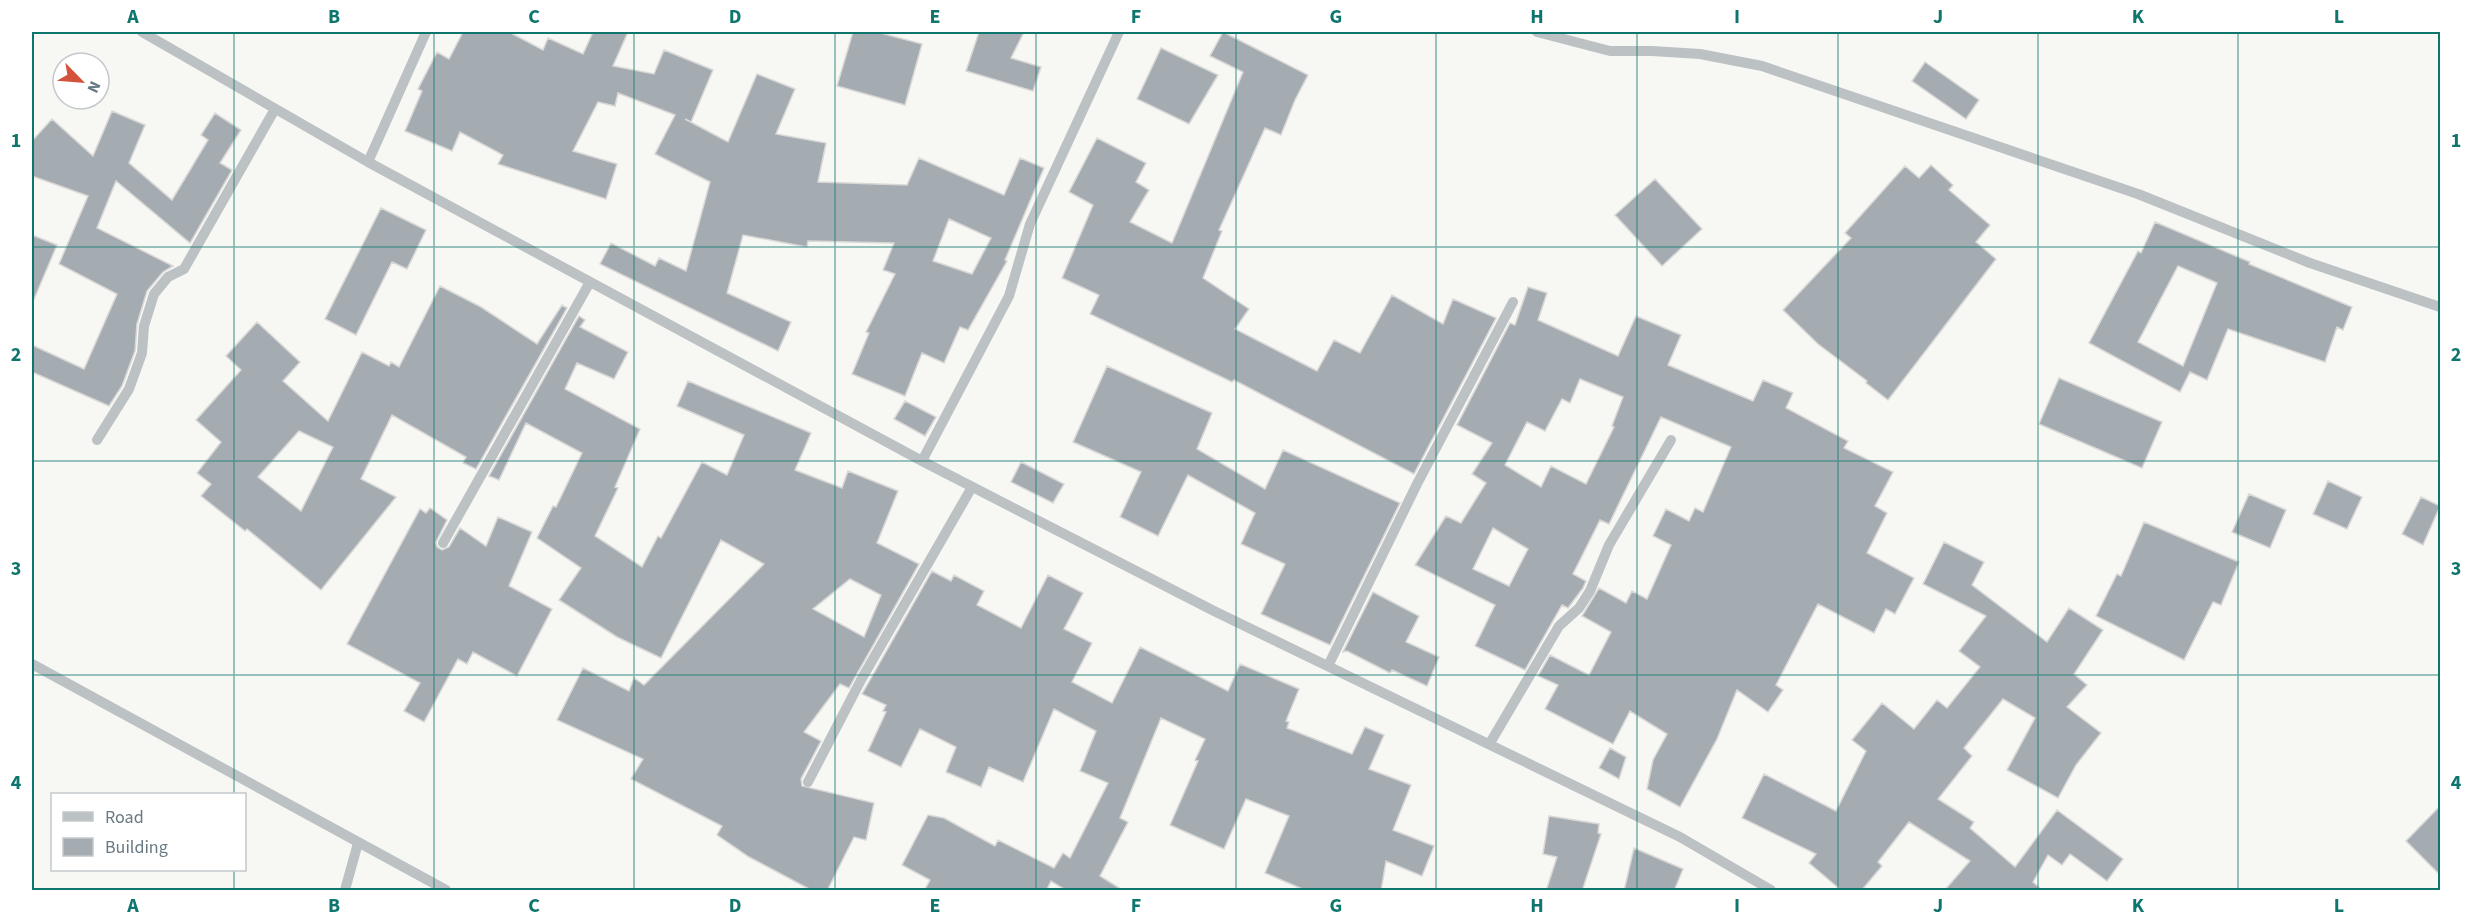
<svg xmlns="http://www.w3.org/2000/svg" width="2472" height="922" viewBox="0 0 2472 922" font-family="'Source Sans 3',sans-serif">
	<rect width="100%" height="100%" fill="#f7f7f4"/>
	<!-- building -->
	<path fill="#a4acb1" stroke="#d9d8d7" stroke-width="1.5" fill-rule="evenodd" d="M463 32H509L543 50 548 38 583 54 593 32H628L613 66 654 74 664 50 713 70 691 122 685 119 728 142 757 74 795 89 776 134 826 143 818 182 907 185 919 158 1004 195 1020 158 1044 168 1005 260 1007 261 968 330 960 327 944 363 922 353 905 396 852 374 869 333 866 332 895 274 883 270 894 243 808 241 807 247 743 235 727 293 791 322 778 351 600 264 611 243 655 266 659 258 686 271 710 182 655 154 675 115 618 93 615 106 598 102 573 151 617 164 606 199 498 164 503 155 460 132 452 151 405 131 422 91 418 89 437 52 449 59ZM949 219 991 238 972 274 933 261Z
		M853 32H877L922 44 905 105 837 86Z
		M979 32H1024L1011 58 1041 67 1033 91 966 71Z
		M1223 32 1308 75 1295 100 1281 135 1265 128 1219 230 1222 231 1203 278 1249 309 1235 329 1317 371 1334 340 1360 353 1392 295 1443 324 1453 299 1496 318 1414 474 1234 380 1232 382 1090 314 1099 295 1062 278 1093 205 1069 192 1097 138 1146 163 1136 182 1149 190 1130 222 1172 243 1243 72 1210 56Z
		M1161 48 1218 75 1189 124 1137 99Z
		M1925 62 1979 100 1966 119 1912 81Z
		M112 111 145 125 129 163 172 200 208 140 201 135 215 113 241 130 220 163 232 170 190 243 116 181 97 228 173 266 163 272 147 291 137 324 135 351 122 386 109 406 32 372V345L84 369 117 294 59 264 88 196 32 176V141L52 119 93 156Z
		M1931 165 1953 185 1949 190 1990 225 1976 242 1996 259 1888 400 1866 383 1867 381 1818 344 1783 310 1851 238 1845 233 1905 166 1919 178Z
		M1655 179 1702 229 1662 266 1615 215Z
		M381 208 426 230 407 269 392 262 356 335 325 319Z
		M2155 222 2250 262 2249 264 2352 307 2343 330 2337 327 2325 362 2228 329 2207 380 2190 372 2180 392 2089 343 2138 251 2141 253ZM2178 266 2217 283 2183 366 2138 342Z
		M32 235 57 245 32 304Z
		M440 286 481 307 537 344 562 305 567 308 476 469 463 463 466 457 392 415 361 479 396 497 321 590 247 529 245 531 201 496 211 484 197 473 221 442 196 420 241 370 226 356 257 322 300 362 283 381 328 421 362 352 389 366 391 362 399 367ZM299 431 333 447 301 511 258 477Z
		M1528 287 1547 293 1538 320 1618 356 1636 316 1681 335 1668 365 1753 401 1763 380 1793 393 1786 408 1848 441 1844 448 1893 472 1875 506 1887 513 1867 553 1914 578 1895 614 1886 609 1874 633 1818 604 1776 685 1783 690 1768 712 1737 690 1717 739 1680 807 1647 789 1653 760 1667 734 1630 711 1613 744 1545 709 1558 685 1538 676 1550 655 1589 675 1611 632 1582 616 1599 588 1626 603 1632 591 1647 599 1671 545 1653 536 1666 509 1689 521 1695 508 1703 512 1731 447 1661 417 1609 524 1600 520 1573 574 1586 581 1583 588 1568 608 1562 605 1525 670 1475 646 1495 605 1415 565 1446 516 1461 523 1486 483 1472 474 1492 443 1457 425 1510 323 1515 325ZM1580 379 1623 397 1612 426 1614 427 1586 484 1551 466 1541 487 1505 465 1527 422 1545 431 1562 399 1570 403ZM1493 528 1528 549 1509 586 1473 569Z
		M579 316 585 320 580 327 628 352 614 379 577 363 565 389 640 429 615 487 618 488 595 536 642 567 658 536 661 538 702 462 727 475 744 435 677 406 688 381 811 433 795 470 842 488 848 471 898 491 877 543 919 564 849 688 840 684 804 732 821 741 801 779 802 786 874 803 866 840 854 837 827 891H813L749 857 717 835 722 826 631 779 643 759 557 720 583 668 629 691 634 678 644 685 764 564 721 540 661 658 617 637 559 600 581 568 537 538 553 506 556 507 582 453 526 423 499 480 489 476ZM850 579 881 595 864 637 813 609Z
		M1107 366 1212 413 1197 449 1265 489 1283 450 1400 503 1330 645 1261 614 1285 564 1241 544 1255 513 1188 475 1158 536 1120 517 1141 472 1073 442Z
		M2059 378 2162 422 2142 468 2039 424Z
		M905 401 936 417 925 436 894 419Z
		M1021 462 1064 484 1053 503 1011 482Z
		M2328 481 2362 497 2347 529 2313 514Z
		M2249 494 2286 510 2270 548 2232 532Z
		M2421 497 2440 506 2423 545 2402 534Z
		M430 508 447 520 436 542 437 547 442 550 449 547 460 528 486 546 498 517 532 532 509 586 552 609 517 676 473 652 467 664 458 659 424 722 404 711 420 683 347 644 420 509 426 513Z
		M2144 522 2239 562 2221 605 2213 602 2184 660 2096 616 2117 574 2121 576Z
		M1944 542 1984 562 1972 585 2047 642 2069 608 2103 630 2074 674 2087 685 2067 707 2101 733 2076 765 2058 798 2007 770 2035 718 2003 699 1964 748 1972 756 1938 799 1974 822 1970 828 2015 867 2057 810 2123 859 2107 881 2070 854 2062 865 2048 855 2033 882 2043 891H1944L1970 861 1909 822 1878 862 1882 866 1861 891H1842L1809 863 1816 854 1742 818 1764 774 1836 811 1866 751 1852 740 1882 703 1914 729 1937 700 1947 708 1980 667 1959 651 1986 616 1923 584Z
		M932 571 951 581 954 575 984 591 977 605 1021 628 1048 575 1083 593 1064 629 1092 643 1072 682 1112 703 1140 647 1228 691 1240 664 1299 689 1286 721 1289 722 1287 728 1352 754 1365 727 1384 735 1369 769 1411 785 1393 830 1434 846 1422 876 1386 861 1381 891H1307L1265 873 1289 816 1246 799 1224 849 1170 825 1198 761 1195 760 1205 739 1161 718 1120 818 1128 822 1100 876 1124 891H1067L1051 881 1046 891H924L930 880 902 865 928 815 944 818 995 846 998 840 1054 868 1063 853 1070 858 1108 783 1080 771 1096 731 1054 709 1023 782 989 767 981 787 946 772 956 747 920 729 901 767 868 751 886 712 883 711 886 705 862 694Z
		M1373 592 1419 616 1406 642 1439 657 1427 686 1392 670 1390 673 1347 651 1343 652Z
		M1610 748 1626 757 1619 779 1599 768Z
		M2440 806V875L2406 841Z
		M1549 816 1599 824 1598 833 1601 834 1582 891H1546L1557 857 1543 854Z
		M1634 848 1683 869 1674 891H1624Z"/>
	<g fill="none" stroke-linecap="round" stroke-linejoin="round">
		<!-- minor -->
		<path stroke="#bcc1c4" stroke-width="10" d="M142 32 368 162 922 461 1214 611 1680 837 1771 890
			M1537 32 1610 51H1652L1700 54 1762 66 2138 194 2310 263 2440 307
			M368 162 426 32
			M97 440 129 389 142 353 144 326 154 294 168 277 184 269 275 109
			M922 461 1009 296 1030 224 1119 32
			M443 543 590 282
			M32 664 446 890
			M1328 666 1417 484 1513 302
			M1490 743 1559 626 1579 608 1590 591 1609 545 1671 440
			M808 782 861 680 972 487
			M345 890 358 843"/>
	</g>
	<!-- grid -->
	<path fill="none" stroke="#0f766e" stroke-width="1.5" stroke-opacity="0.55" d="M234 32V794M434 32V890M634 32V890M835 32V890M1036 32V890M1236 32V890M1436 32V890M1637 32V890M1838 32V890M2038 32V890M2238 32V890M32 247H2440M32 461H2440M32 675H2440M234 870V890"/>
	<!-- border -->
	<rect width="2472" height="922" fill="none" stroke="#ffffff" stroke-width="66"/>
	<!-- legend -->
	<rect x="51" y="793" width="195" height="78" fill="#ffffff" stroke="#c3c9cd" stroke-width="1.5"/>
	<rect x="63" y="812" width="30" height="9" fill="#bcc1c4" stroke="#c3c9cd" stroke-width="1.5"/>
	<text x="105" y="823" font-size="18" fill="#697982">Road</text>
	<rect x="63" y="838" width="30" height="18" fill="#a4acb1" stroke="#c3c9cd" stroke-width="1.5"/>
	<text x="105" y="853" font-size="18" fill="#697982">Building</text>
	<!-- north arrow -->
	<g transform="translate(81 81) rotate(115)"><circle r="28" fill="#ffffff" stroke="#c3c9cd" stroke-width="1.5"/>
	<path d="M0-4.5L10 22L0 15L-10 22Z" fill="#d2523a"/>
	<text y="-9" font-size="16" font-weight="bold" text-anchor="middle" fill="#697982">N</text>
	</g>
	<rect x="33" y="33" width="2406" height="856" fill="none" stroke="#0f766e" stroke-width="2"/>
	<g font-size="20" text-anchor="middle" font-weight="bold" fill="#0f766e">
		<text x="133" y="23">A</text>
		<text x="334" y="23">B</text>
		<text x="534" y="23">C</text>
		<text x="735" y="23">D</text>
		<text x="935" y="23">E</text>
		<text x="1136" y="23">F</text>
		<text x="1336" y="23">G</text>
		<text x="1537" y="23">H</text>
		<text x="1737" y="23">I</text>
		<text x="1938" y="23">J</text>
		<text x="2138" y="23">K</text>
		<text x="2339" y="23">L</text>
		<text x="16" y="147">1</text>
		<text x="2456" y="147">1</text>
		<text x="16" y="361">2</text>
		<text x="2456" y="361">2</text>
		<text x="16" y="575">3</text>
		<text x="2456" y="575">3</text>
		<text x="16" y="789">4</text>
		<text x="2456" y="789">4</text>
		<text x="133" y="912">A</text>
		<text x="334" y="912">B</text>
		<text x="534" y="912">C</text>
		<text x="735" y="912">D</text>
		<text x="935" y="912">E</text>
		<text x="1136" y="912">F</text>
		<text x="1336" y="912">G</text>
		<text x="1537" y="912">H</text>
		<text x="1737" y="912">I</text>
		<text x="1938" y="912">J</text>
		<text x="2138" y="912">K</text>
		<text x="2339" y="912">L</text>
	</g>
</svg>
